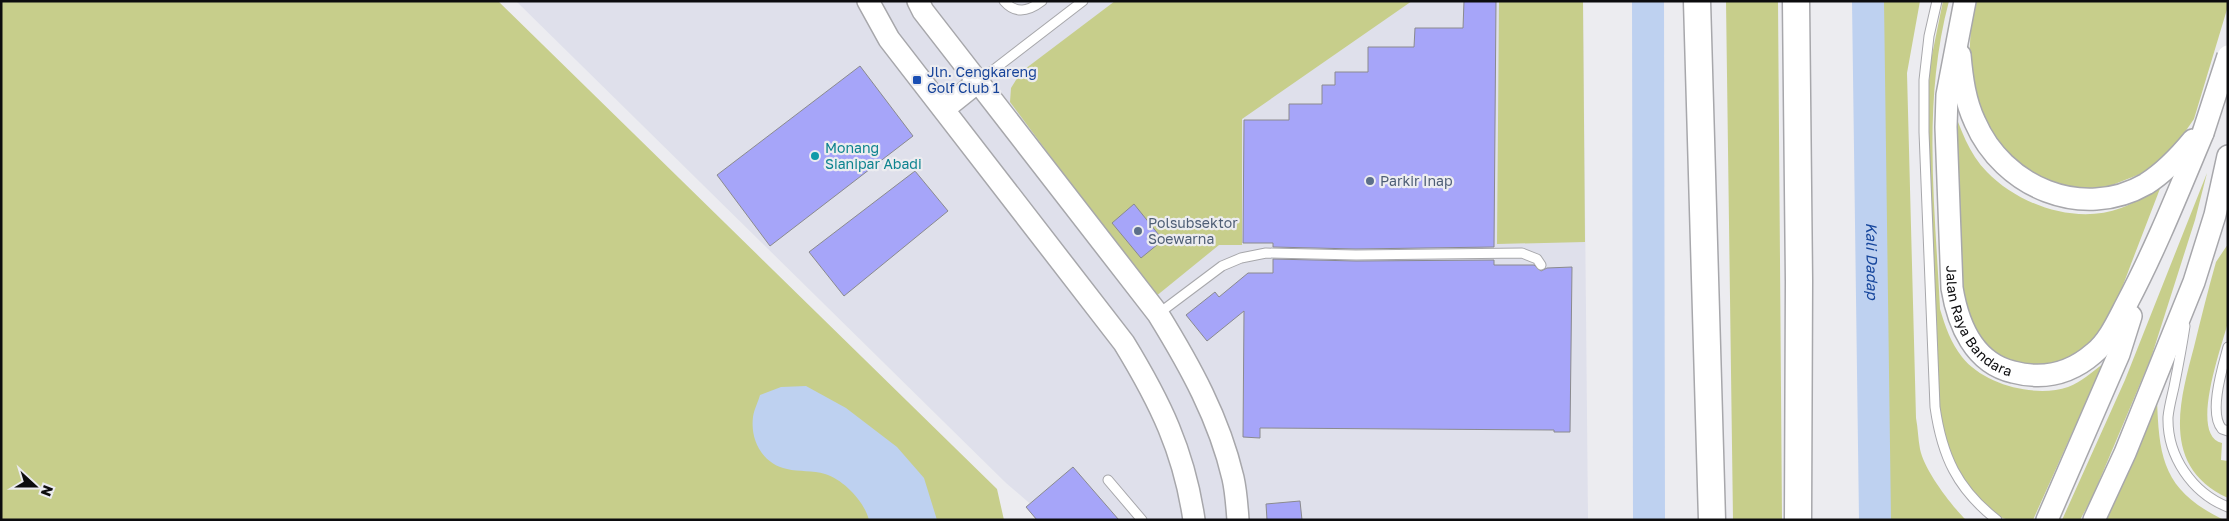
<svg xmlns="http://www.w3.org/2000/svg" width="2229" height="521" viewBox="0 0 2229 521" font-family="'Golos Text',sans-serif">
	<rect width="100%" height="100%" fill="#ececf0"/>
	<!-- built -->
	<path fill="#dfe0eb" d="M516 1H1583L1588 520H1049L1006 483Z"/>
	<!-- green -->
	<path fill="#c7ce8b" d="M1 1H498L997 489 1004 520H1Z
		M1115 1H1412L1242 119V245H1219L1155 297 1010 102 1011 88 1021 72Z
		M1499 1H1583L1585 242 1497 244Z
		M1726 1H1778L1782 520H1733Z
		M1872 1H1920L1907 73 1916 418C1918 428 1918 439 1920 449 1924 470 1951 505 1966 520H1879Z
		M1943 1H1949C1922 102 1935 206 1940 309 1945 326 1951 343 1962 357 1984 385 2036 398 2068 387 2081 382 2092 372 2103 364L2033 520C2025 520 2013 521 2006 519 2000 518 1994 512 1990 508 1955 481 1947 447 1937 407L1927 104 1931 60Z
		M1975 1H2228V6L2194 119 2178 142 2148 171 2107 187 2073 189 2046 182 2018 167 1993 138 1977 112 1969 63 1971 24Z
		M1952 105C1960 128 1969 154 1987 172 2019 205 2076 225 2121 208 2135 203 2148 194 2161 186 2151 212 2141 238 2131 264 2111 317 2091 379 2020 363 1983 355 1969 321 1961 288Z
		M2207 173 2195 220 2151 358 2092 498 2080 520H2062L2125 380Z
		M2228 244C2228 262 2228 280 2228 298 2228 306 2229 314 2228 322 2223 343 2188 436 2222 443L2221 460 2228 461V498C2161 467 2179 403 2194 347 2201 318 2208 290 2216 262Z
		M2157 399C2159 460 2164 491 2224 520H2104Z"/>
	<!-- water -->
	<path fill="#bed1f0" d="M806 386 846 408 897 447 924 478 937 520H869C864 501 844 480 825 474 813 470 799 472 787 469 763 464 750 441 753 417 754 410 758 402 760 395L781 387Z"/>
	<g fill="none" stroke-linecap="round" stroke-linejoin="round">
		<!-- river -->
		<g stroke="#bed1f0" stroke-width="32">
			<path d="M1648 1 1649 520"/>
			<path id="s1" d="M1868 1 1875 520"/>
		</g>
	</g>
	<!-- building -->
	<path fill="#a6a5f9" stroke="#8a8a8e" d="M1464 1H1496L1494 247 1356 249 1273 247V243H1243L1244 120H1289V104H1322V85H1335V72H1368V47H1414L1415 28H1463Z
		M860 66 913 136 770 246 717 175Z
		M915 171 948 211 844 296 809 252Z
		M1134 204 1163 240 1141 258 1112 223Z
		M1273 259 1356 261 1494 260V265H1534L1541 271 1547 268 1572 267 1570 432H1554V430L1260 428V438L1243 437 1244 311 1207 341 1186 315 1215 292 1219 297 1248 273H1273Z
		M1073 467 1119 520H1037L1026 507Z
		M1300 501 1302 520H1267L1266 504Z"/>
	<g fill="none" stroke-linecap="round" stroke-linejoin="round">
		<defs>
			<path id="service" d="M1004 1C1016 15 1029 11 1042 1
				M1937 1 1929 36 1924 80V132L1935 407C1942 456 1957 489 1997 520
				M979 81 1083 1
				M1158 314 1222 266 1241 258 1266 253 1356 255 1522 253 1537 259 1541 265
				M2185 326C2182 346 2178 367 2174 387 2172 396 2169 407 2168 417 2167 456 2192 493 2228 507
				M2228 347C2223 366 2208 413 2222 429L2228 431
				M1108 480 1142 520"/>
			<g id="tertiary">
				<path d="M868 1 889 39 1124 343C1160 402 1184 451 1194 520"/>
				<path d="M918 1 923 11 1158 314C1190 366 1219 418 1233 478 1236 491 1237 506 1238 520"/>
				<path id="s2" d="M1965 1 1947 95 1946 127 1952 288C1958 324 1974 363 2013 372 2043 380 2070 374 2094 353 2109 341 2118 320 2127 303 2156 248 2179 190 2203 133"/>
				<path d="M1960 55C1962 78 1965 101 1975 122 2003 187 2082 221 2146 184 2165 172 2179 157 2193 140"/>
				<path d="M944 109 979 81"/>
				<path d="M2047 520 2119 354 2131 316"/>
				<path d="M2094 520 2125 453 2194 282 2215 215 2228 156"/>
			</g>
			<path id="primary" d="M1697 1 1712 520
				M1796 1 1799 281 1798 520"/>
		</defs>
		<!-- service casing -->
		<use href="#service" stroke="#a7a7ab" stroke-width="11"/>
		<!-- tertiary casing -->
		<use href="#tertiary" stroke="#a7a7ab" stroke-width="24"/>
		<!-- primary casing -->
		<use href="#primary" stroke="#a7a7ab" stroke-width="29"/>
		<!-- service -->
		<use href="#service" stroke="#fff" stroke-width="9"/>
		<!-- tertiary -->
		<use href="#tertiary" stroke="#fff" stroke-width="21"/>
		<!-- primary -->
		<use href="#primary" stroke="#fff" stroke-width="26"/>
		<defs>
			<path id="tertiary-bridge" d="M2203 133 2228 56"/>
		</defs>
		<!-- tertiary-bridge casing -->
		<use href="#tertiary-bridge" stroke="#a7a7ab" stroke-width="24" stroke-linecap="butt"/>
		<!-- tertiary-bridge -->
		<use href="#tertiary-bridge" stroke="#fff" stroke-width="21"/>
	</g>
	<!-- markers -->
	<rect fill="#1a4fb4" stroke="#ececf0" stroke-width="2" x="912" y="75" width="10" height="10" rx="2.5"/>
	<circle fill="#0f9aa8" stroke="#ececf0" stroke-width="2" cx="815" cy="156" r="5"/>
	<g fill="#5c6f8a" stroke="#ececf0" stroke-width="2">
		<circle cx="1370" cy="181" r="5"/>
		<circle cx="1138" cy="231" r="5"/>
	</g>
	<g text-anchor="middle" stroke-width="4.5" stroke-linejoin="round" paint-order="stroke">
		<!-- transit labels -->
		<g font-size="14" fill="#164399" stroke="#ececf0" text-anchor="start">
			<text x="927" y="77">Jln. Cengkareng<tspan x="927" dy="16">Golf Club 1</tspan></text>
		</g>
		<!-- culture labels -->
		<g font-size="14" fill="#0d838f" stroke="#ececf0" text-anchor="start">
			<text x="825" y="153">Monang<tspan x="825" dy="16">Sianipar Abadi</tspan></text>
		</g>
		<!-- service labels -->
		<g font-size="14" fill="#4e5e75" stroke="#ececf0" text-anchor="start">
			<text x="1380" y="186">Parkir Inap</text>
			<text x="1148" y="228">Polsubsektor<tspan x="1148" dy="16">Soewarna</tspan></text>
		</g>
		<!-- street labels -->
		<g font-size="14" fill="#0c0c0e" stroke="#ececf0">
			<text dy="5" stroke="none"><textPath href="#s2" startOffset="332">Jalan Raya Bandara</textPath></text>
		</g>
		<!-- water labels -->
		<g font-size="15" font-style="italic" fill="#16469c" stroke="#ececf0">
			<text dy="5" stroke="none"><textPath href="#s1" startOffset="260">Kali Dadap</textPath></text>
		</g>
	</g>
	<!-- border -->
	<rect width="2229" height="521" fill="none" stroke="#0c0c0e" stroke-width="5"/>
	<!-- north arrow -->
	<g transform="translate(35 486) rotate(111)" stroke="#ececf0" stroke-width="4" paint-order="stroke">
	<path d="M0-4L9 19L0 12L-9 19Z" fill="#0c0c0e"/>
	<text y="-8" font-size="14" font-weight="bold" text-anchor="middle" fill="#0c0c0e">N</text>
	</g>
</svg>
